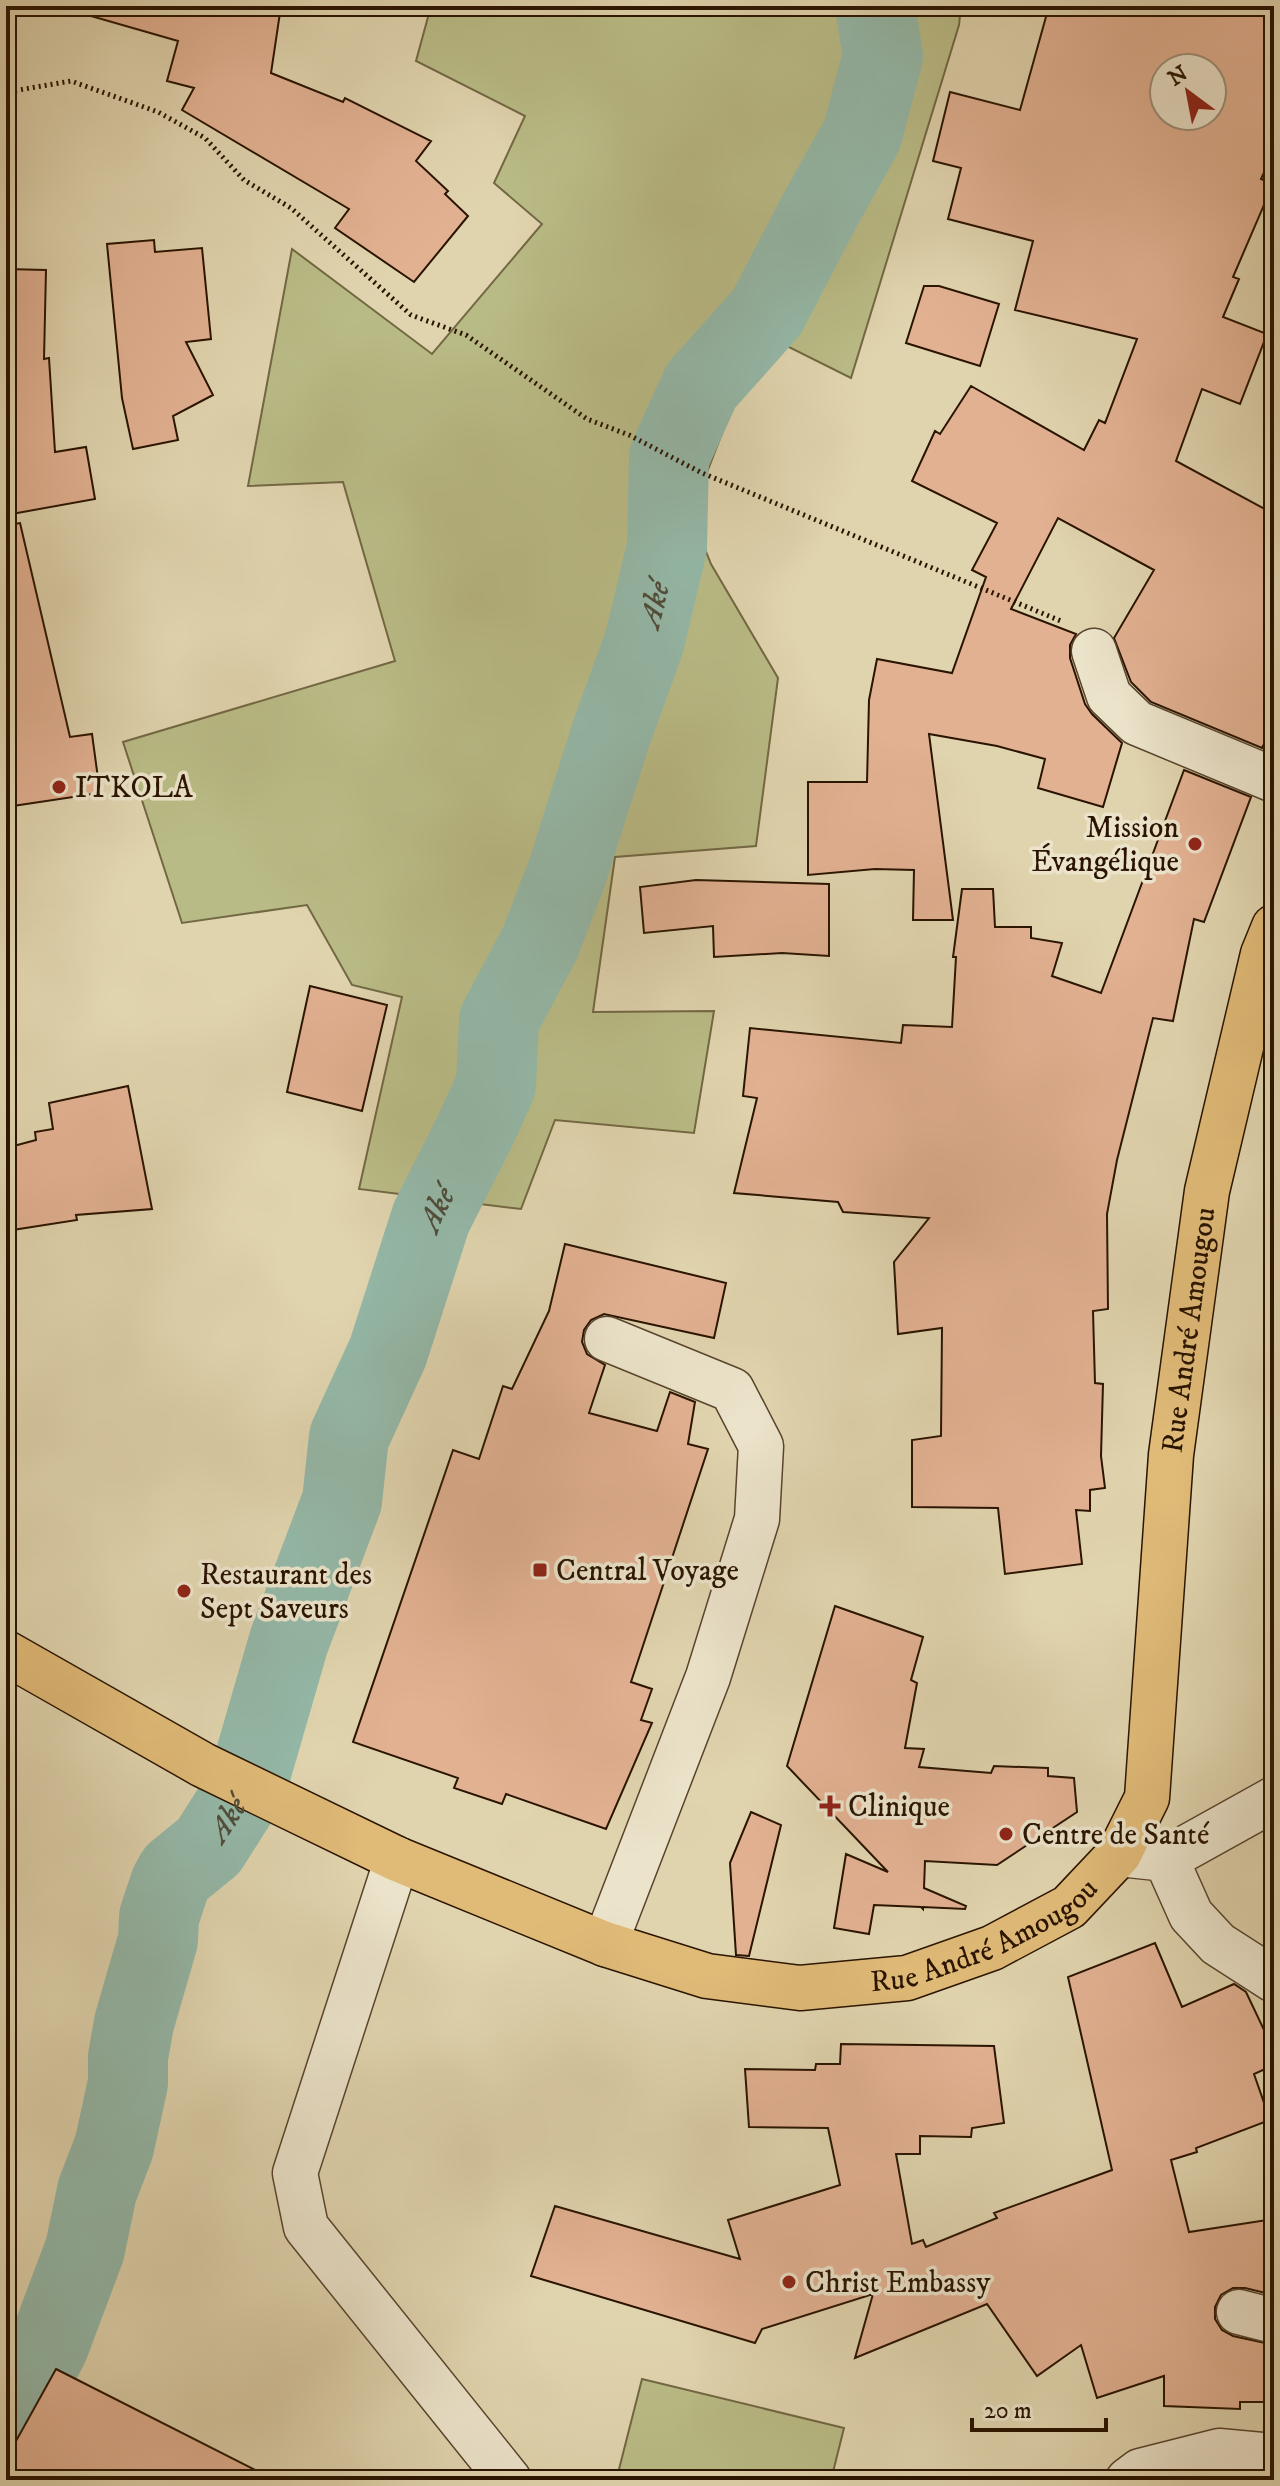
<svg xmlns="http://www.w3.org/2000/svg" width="1280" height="2486" viewBox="0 0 1280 2486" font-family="'IM FELL DW Pica',serif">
	<rect width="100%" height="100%" fill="#e0d4ae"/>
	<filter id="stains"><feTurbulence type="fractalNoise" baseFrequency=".0025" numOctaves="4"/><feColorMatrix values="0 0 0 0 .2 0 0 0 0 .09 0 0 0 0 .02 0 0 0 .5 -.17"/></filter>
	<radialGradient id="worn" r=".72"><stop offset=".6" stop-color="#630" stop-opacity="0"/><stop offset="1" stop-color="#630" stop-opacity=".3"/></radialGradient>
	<!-- green -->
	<path fill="#b9bb86" stroke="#726843" stroke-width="2" d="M431 6H961L959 25 851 378 773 339 736 397 691 514 711 564 778 678 756 846 615 857 593 1012 714 1011 694 1133 555 1120 521 1209 359 1189 402 997 352 985 307 905 182 923 123 742 395 661 343 482 248 486 292 249 432 354 542 224 494 183 525 116 416 61Z
		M642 2379 844 2428 831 2480H630L617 2477Z"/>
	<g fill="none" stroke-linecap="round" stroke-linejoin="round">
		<!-- river -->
		<path stroke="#94b8a8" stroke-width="80" id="s1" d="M6 2428 49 2345 85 2249 97 2191 114 2147 128 2083V2057L134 2023 158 1940 159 1917 170 1884 176 1873 209 1846 247 1786 289 1641 342 1501 349 1437 388 1352 431 1218 474 1133 496 1085 499 1020 540 943 567 873 612 731 644 643 667 547 669 457 701 386 767 312 818 214 862 135 883 56 875 6"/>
	</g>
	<!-- building -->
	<path fill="#e2b192" stroke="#2a1400" stroke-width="2" fill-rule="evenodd" d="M92 6H281L271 73 343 102 345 98 431 141 416 161 448 191 445 194 468 216 414 282 335 228 349 209 182 110 194 88 167 81 178 41 91 16Z
		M1049 6H1274V151L1261 179 1273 184 1233 277 1239 279 1223 317 1267 334 1240 404 1202 389 1176 461 1274 514V724L1262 748 1151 702 1131 682 1114 638 1154 570 1058 518 1011 609 1076 634 1070 645V658L1085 704 1092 714 1122 743 1103 807 1038 788 1045 759 997 746 929 734 953 920H913L914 870 875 869 808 875V782H867L869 700 877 659 952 673 986 577 972 570 997 523 912 481 935 431 940 434 971 386 1084 450 1099 420 1105 423 1137 339 1015 310 1033 241 948 219 961 168 933 161 950 92 1020 110ZM1164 68H1212V116H1164Z
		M154 240 155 252 202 248 211 339 186 342 213 395 173 416 178 440 133 449 122 398 107 244Z
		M6 269 46 270 44 359 49 358 55 452 86 447 95 499 6 515Z
		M924 286H939L999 304 980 366 906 343Z
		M20 523 70 737 92 734 100 793 6 807V525Z
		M1184 770 1251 797 1204 922 1194 919 1173 1021 1153 1018 1117 1160 1107 1214 1108 1309 1093 1311 1095 1383 1103 1384 1101 1456 1105 1488 1090 1490V1511L1076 1510 1082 1564 1005 1574 998 1508 912 1507V1440L941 1436 942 1328 898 1334 894 1262 929 1218 843 1212 838 1202 734 1193 757 1098 743 1096 750 1028 901 1043 903 1025 952 1027 956 957H953L962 889H993L995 927H1031V938L1062 943 1052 976 1101 993Z
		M696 880 829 884V956L782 953 714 957 713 926 644 933 640 887Z
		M310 986 387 1005 362 1111 287 1092Z
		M128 1086 152 1209 76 1215 77 1220 6 1231V1148L36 1140 35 1132 53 1129 49 1103Z
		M565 1244 726 1283 714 1338 604 1314 591 1320 584 1330 582 1342 587 1354 605 1365 589 1413 657 1431 670 1392 695 1402 688 1444 708 1449 631 1682 652 1689 641 1720 652 1723 606 1829 506 1794 502 1804 454 1788 458 1778 353 1742 453 1450 479 1459 503 1386 512 1389 549 1311Z
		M835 1606 923 1637 911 1680 917 1683 905 1748 924 1749 919 1767 991 1773 994 1766 1048 1768V1776L1074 1778 1077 1812 997 1865 925 1861 924 1888 966 1906 965 1909 923 1907V1909L921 1907 874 1905 869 1934 834 1928 846 1854 888 1872 787 1766Z
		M751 1812 781 1825 749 1956 736 1955 730 1863Z
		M1155 1943 1182 2007 1234 1984 1246 1992 1274 2051V2065L1254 2074 1270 2120 1196 2148 1197 2152 1171 2160 1189 2232 1274 2219V2295L1245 2288H1233L1221 2295 1215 2307V2319L1222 2330 1233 2336 1274 2345 1272 2402H1240V2409L1164 2406V2376L1097 2398 1081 2345 1037 2376 987 2304 855 2358 873 2294 762 2329 755 2343 531 2276 555 2206 740 2259 728 2220 840 2185 828 2128 749 2127 745 2069 815 2070 816 2064H840L841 2044 994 2046 1004 2123 972 2128 971 2137 920 2136V2154H896L912 2244 923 2240 926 2247 997 2218 994 2213 1112 2170 1068 1977Z
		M56 2369 275 2480H6V2459Z"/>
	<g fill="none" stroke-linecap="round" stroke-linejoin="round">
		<defs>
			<path id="minor" d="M1094 651 1109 696 1137 723 1274 780
				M1119 1854 1166 1859 1274 1799
				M397 1859 295 2173 306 2227 509 2480
				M1166 1859 1191 1915 1218 1944 1274 1980
				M605 1944 708 1677 757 1519 761 1446 732 1390 607 1339
				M1239 2312 1274 2321
				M1128 2480 1140 2471 1219 2451 1274 2456"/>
			<g id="major">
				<path id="s2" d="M6 1653 203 1765 397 1859 605 1944 707 1976 800 1988 907 1978 992 1948 1069 1907 1119 1854 1147 1798 1171 1455 1207 1191 1263 954 1274 927"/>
			</g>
		</defs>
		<!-- minor casing -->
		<use href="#minor" stroke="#58442c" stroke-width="47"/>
		<!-- major casing -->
		<use href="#major" stroke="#2a1400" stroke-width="47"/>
		<!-- path -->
		<path stroke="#2a1400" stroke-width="5" stroke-dasharray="2 4" stroke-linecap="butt" d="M6 84 13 91 71 81 158 112 205 138 244 180 291 208 411 315 466 335 587 419 629 435 702 473 1061 621"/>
		<!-- minor -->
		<use href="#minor" stroke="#ebe3ca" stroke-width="44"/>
		<!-- major -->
		<use href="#major" stroke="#e0ba77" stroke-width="44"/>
	</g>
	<!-- markers -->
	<g fill="#8f2418" stroke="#ebe3ca" stroke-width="3">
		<circle cx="59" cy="787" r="8"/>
		<circle cx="1195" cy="844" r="8"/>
		<rect x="532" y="1562" width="16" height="16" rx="4"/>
		<circle cx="184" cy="1591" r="8"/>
		<path d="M826 1794h8v8h8v8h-8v8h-8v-8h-8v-8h8z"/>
		<circle cx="1006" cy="1834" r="8"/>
		<circle cx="789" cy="2282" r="8"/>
	</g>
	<g text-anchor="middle" stroke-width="7" stroke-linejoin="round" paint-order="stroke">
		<!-- poi labels -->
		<g font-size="30" fill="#2a1400" stroke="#ebe3ca" text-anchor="start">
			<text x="75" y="797">ITKOLA</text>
			<text x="1179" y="837" text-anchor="end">Mission<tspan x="1179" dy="34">Évangélique</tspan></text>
			<text x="556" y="1580">Central Voyage</text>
			<text x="200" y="1584">Restaurant des<tspan x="200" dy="34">Sept Saveurs</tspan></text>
			<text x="848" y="1816">Clinique</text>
			<text x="1022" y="1844">Centre de Santé</text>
			<text x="805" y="2292">Christ Embassy</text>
		</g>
		<!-- street labels -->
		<g font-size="30" fill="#2a1400" stroke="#ebe3ca">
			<text dy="10" stroke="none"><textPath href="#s2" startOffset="1758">Rue André Amougou</textPath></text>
			<text dy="10" stroke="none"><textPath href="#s2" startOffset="1062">Rue André Amougou</textPath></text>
		</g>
		<!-- water labels -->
		<g font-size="32" font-style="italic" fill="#4f4d3b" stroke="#ebe3ca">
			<text dy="11" stroke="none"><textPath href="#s1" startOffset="1956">Aké</textPath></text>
			<text dy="11" stroke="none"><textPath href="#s1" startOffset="1308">Aké</textPath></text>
			<text dy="11" stroke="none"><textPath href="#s1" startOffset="660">Aké</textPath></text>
		</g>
	</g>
	<!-- margin -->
	<rect width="1280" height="2486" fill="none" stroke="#e0d4ae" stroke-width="32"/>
	<rect x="8" y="8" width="1264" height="2470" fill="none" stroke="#2a1400" stroke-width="4"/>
	<rect x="16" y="16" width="1248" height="2454" fill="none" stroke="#2a1400" stroke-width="2"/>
	<!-- north arrow -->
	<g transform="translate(1188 92) rotate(328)"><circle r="38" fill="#ebe3ca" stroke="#9e9079" stroke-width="2"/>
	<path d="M0-6L14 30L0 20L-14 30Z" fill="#8f2418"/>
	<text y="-12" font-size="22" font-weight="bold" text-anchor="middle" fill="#2a1400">N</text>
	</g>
	<!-- scale -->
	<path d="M972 2418v12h134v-12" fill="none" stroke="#2a1400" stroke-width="4"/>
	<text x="984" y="2418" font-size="24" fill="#2a1400" stroke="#ebe3ca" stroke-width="6" paint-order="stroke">20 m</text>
	<rect width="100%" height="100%" filter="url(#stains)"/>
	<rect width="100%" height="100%" fill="url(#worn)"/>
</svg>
